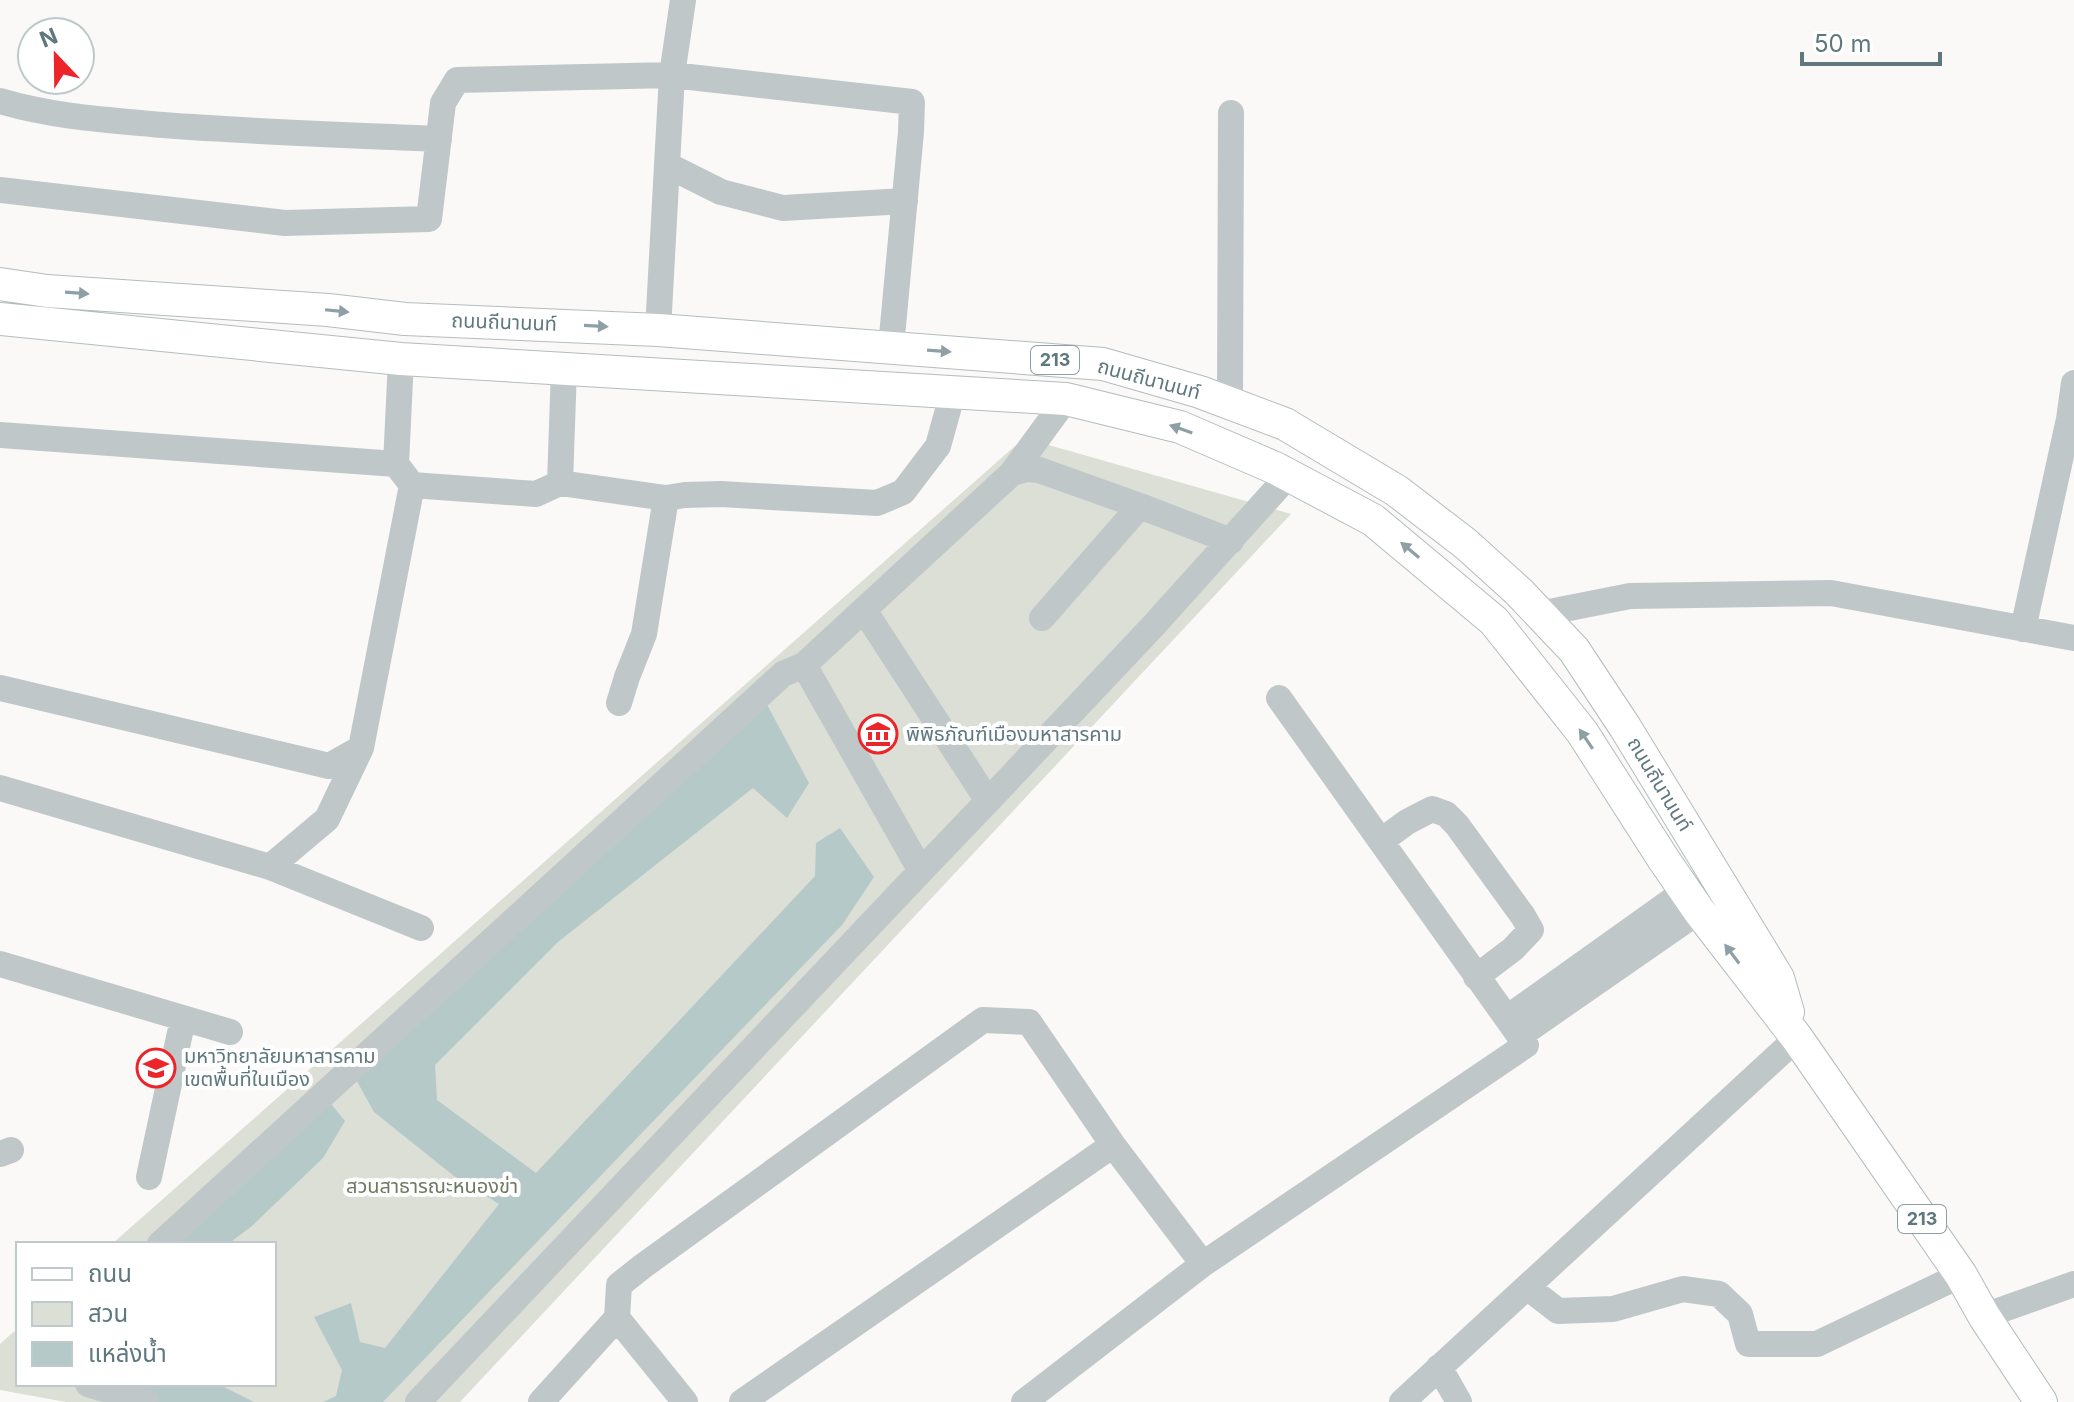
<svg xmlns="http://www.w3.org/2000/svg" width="2074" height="1402" viewBox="0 0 2074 1402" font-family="Inter,'Noto Sans Thai',sans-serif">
	<rect width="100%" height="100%" fill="#faf9f7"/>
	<!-- green -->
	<path fill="#dbdfd6" d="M1024 438 1291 514 460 1402H66L0 1390V1344L18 1328V1384H274V1244H112Z"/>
	<!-- water -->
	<path fill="#b6c9c9" d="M764 699 809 783 787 818 753 788 558 942 435 1065 437 1100 536 1173 815 876 816 843 840 828 874 877 842 925 383 1402H323L336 1396 342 1370 314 1317 351 1303 360 1342 385 1348 499 1204 454 1176 374 1112 349 1067Z
		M323 1094 345 1121 323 1158 252 1226 228 1244H161Z
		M99 1384H218L254 1402H154Z"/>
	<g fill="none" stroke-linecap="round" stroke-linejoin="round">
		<defs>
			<path id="major" d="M0 284 47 291 328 310 405 319 658 330 1103 364 1200 392 1285 424 1397 491 1466 544 1519 592 1574 650 1625 727 1778 978 1788 1012
				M0 319 401 359 1066 399 1180 427 1275 468 1373 520 1494 621 1582 732 1664 860 1699 911 1797 1038 1961 1275 1984 1316 2041 1402"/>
		</defs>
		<!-- major casing -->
		<use href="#major" stroke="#b3bcbe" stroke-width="34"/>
		<!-- minor -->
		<path stroke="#c0c7c9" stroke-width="26" d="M683 0 672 75 667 165 721 192 783 208 905 201
			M0 101C53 117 109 120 163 125 255 132 347 135 439 139
			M0 190 285 223 429 219 443 103 457 80 672 75 912 102 911 132 891 347
			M658 330 667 165
			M1230 403 1231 113
			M0 435 396 464 412 485 536 494 560 483 564 368
			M396 464 401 359
			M1012 473 1066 399
			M560 483 666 498 685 495 721 494 877 503 903 492 938 446 953 392
			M864 610 988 801 1154 625 1289 475
			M1539 614 1630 596 1831 593 2074 638
			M1042 618 1140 506
			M2023 629 2069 419 2074 383
			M0 688 329 766 361 748 412 485
			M619 703 627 677 644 634 666 498
			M0 788 270 867 327 819 361 748
			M988 801 921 871 804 665 1012 473 1026 469 1039 470 1140 506 1231 541
			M1381 841 1407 822 1432 809 1446 814 1457 825 1523 916 1531 930 1513 949 1476 977
			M270 867 421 928
			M0 964 230 1032
			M1507 1018 1685 891
			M1519 1036 1699 911
			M0 1154 11 1150
			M149 1177 183 1019
			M160 1244 783 674 804 665
			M1527 1287 1558 1311 1613 1309 1683 1289 1719 1294 1740 1314 1748 1344H1817L1961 1275
			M1984 1316 2074 1284
			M1439 1367 1459 1402
			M88 1384 146 1402
			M418 1402 921 871
			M541 1402 617 1318
			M685 1402 617 1318 619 1285 643 1266 983 1020 1029 1022 1113 1145 1203 1264
			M742 1402 1113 1145
			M1024 1402 1203 1264 1526 1045 1279 698
			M1402 1402 1797 1038"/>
		<!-- major -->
		<use href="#major" stroke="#fff" stroke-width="32"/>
	</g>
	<!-- one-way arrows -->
	<defs><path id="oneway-solid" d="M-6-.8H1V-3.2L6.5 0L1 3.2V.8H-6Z" transform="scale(2)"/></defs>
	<g fill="#8ea0a5">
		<use href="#oneway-solid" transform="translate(77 293) rotate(4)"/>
		<use href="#oneway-solid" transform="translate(337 311) rotate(6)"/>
		<use href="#oneway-solid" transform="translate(596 326) rotate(3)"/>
		<use href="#oneway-solid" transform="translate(939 351) rotate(4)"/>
		<use href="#oneway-solid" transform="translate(1181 429) rotate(-161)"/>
		<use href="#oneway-solid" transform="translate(1410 550) rotate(-140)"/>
		<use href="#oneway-solid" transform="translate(1586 739) rotate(-124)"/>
		<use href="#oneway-solid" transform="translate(1732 954) rotate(-127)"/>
	</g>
	<!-- icons -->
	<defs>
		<symbol id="museum-ring" viewBox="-11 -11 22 22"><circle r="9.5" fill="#fff" stroke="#ec252b" stroke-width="1.5"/><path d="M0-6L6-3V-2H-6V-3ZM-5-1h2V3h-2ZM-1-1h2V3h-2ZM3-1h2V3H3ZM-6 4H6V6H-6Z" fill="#ec252b"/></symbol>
		<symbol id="university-ring" viewBox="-11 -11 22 22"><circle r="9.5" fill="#fff" stroke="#ec252b" stroke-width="1.5"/><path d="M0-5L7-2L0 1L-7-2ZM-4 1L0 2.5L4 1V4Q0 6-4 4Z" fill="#ec252b"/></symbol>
	</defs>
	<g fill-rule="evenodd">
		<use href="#museum-ring" x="856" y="712" width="44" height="44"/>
		<use href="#university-ring" x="134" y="1046" width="44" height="44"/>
	</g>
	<g text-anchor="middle" stroke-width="8" stroke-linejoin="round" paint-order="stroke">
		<!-- shield labels -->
		<g fill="#fff" stroke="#8ea0a5" stroke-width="2">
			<rect x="1031" y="346" width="48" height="28" rx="6"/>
			<rect x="1898" y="1205" width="48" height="28" rx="6"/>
		</g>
		<g font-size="18" font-weight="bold" fill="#5e787e">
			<text x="1055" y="366">213</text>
			<text x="1922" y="1225">213</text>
		</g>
		<!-- street labels -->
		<g font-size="20" fill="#5e787e" stroke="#fff">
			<text transform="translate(504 322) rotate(2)" y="7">ถนนถีนานนท์</text>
			<text transform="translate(1149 379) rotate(15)" y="7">ถนนถีนานนท์</text>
			<text transform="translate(1660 784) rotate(59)" y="7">ถนนถีนานนท์</text>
		</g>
		<!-- poi labels -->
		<g font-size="20" fill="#5e787e" stroke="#fff" text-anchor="start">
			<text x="906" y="741">พิพิธภัณฑ์เมืองมหาสารคาม</text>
			<text x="184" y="1063">มหาวิทยาลัยมหาสารคาม<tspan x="184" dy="23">เขตพื้นที่ในเมือง</tspan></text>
		</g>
		<!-- park labels -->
		<g font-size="20" fill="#6d7a62" stroke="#fff">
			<text x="432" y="1193">สวนสาธารณะหนองข่า</text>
		</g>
	</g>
	<!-- legend -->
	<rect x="16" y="1242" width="260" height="144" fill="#ffffff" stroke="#bfc9cb" stroke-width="2"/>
	<rect x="32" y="1268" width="40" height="12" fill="#ffffff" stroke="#bfc9cb" stroke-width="2"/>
	<text x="88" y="1282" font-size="24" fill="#5e787e">ถนน</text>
	<rect x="32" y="1302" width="40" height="24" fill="#dbdfd6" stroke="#bfc9cb" stroke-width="2"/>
	<text x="88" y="1322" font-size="24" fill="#5e787e">สวน</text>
	<rect x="32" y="1342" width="40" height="24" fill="#b6c9c9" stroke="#bfc9cb" stroke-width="2"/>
	<text x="88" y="1362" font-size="24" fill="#5e787e">แหล่งน้ำ</text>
	<!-- north arrow -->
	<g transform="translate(56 56) rotate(338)"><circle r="38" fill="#ffffff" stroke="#bfc9cb" stroke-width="2"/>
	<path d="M0-6L14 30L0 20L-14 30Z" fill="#ec252b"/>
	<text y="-12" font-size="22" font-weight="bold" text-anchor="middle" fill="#5e787e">N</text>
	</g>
	<!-- scale -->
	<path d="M1802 52v12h138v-12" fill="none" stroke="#5e787e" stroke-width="4"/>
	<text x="1814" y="52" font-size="24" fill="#5e787e" stroke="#ffffff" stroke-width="6" paint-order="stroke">50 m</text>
</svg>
